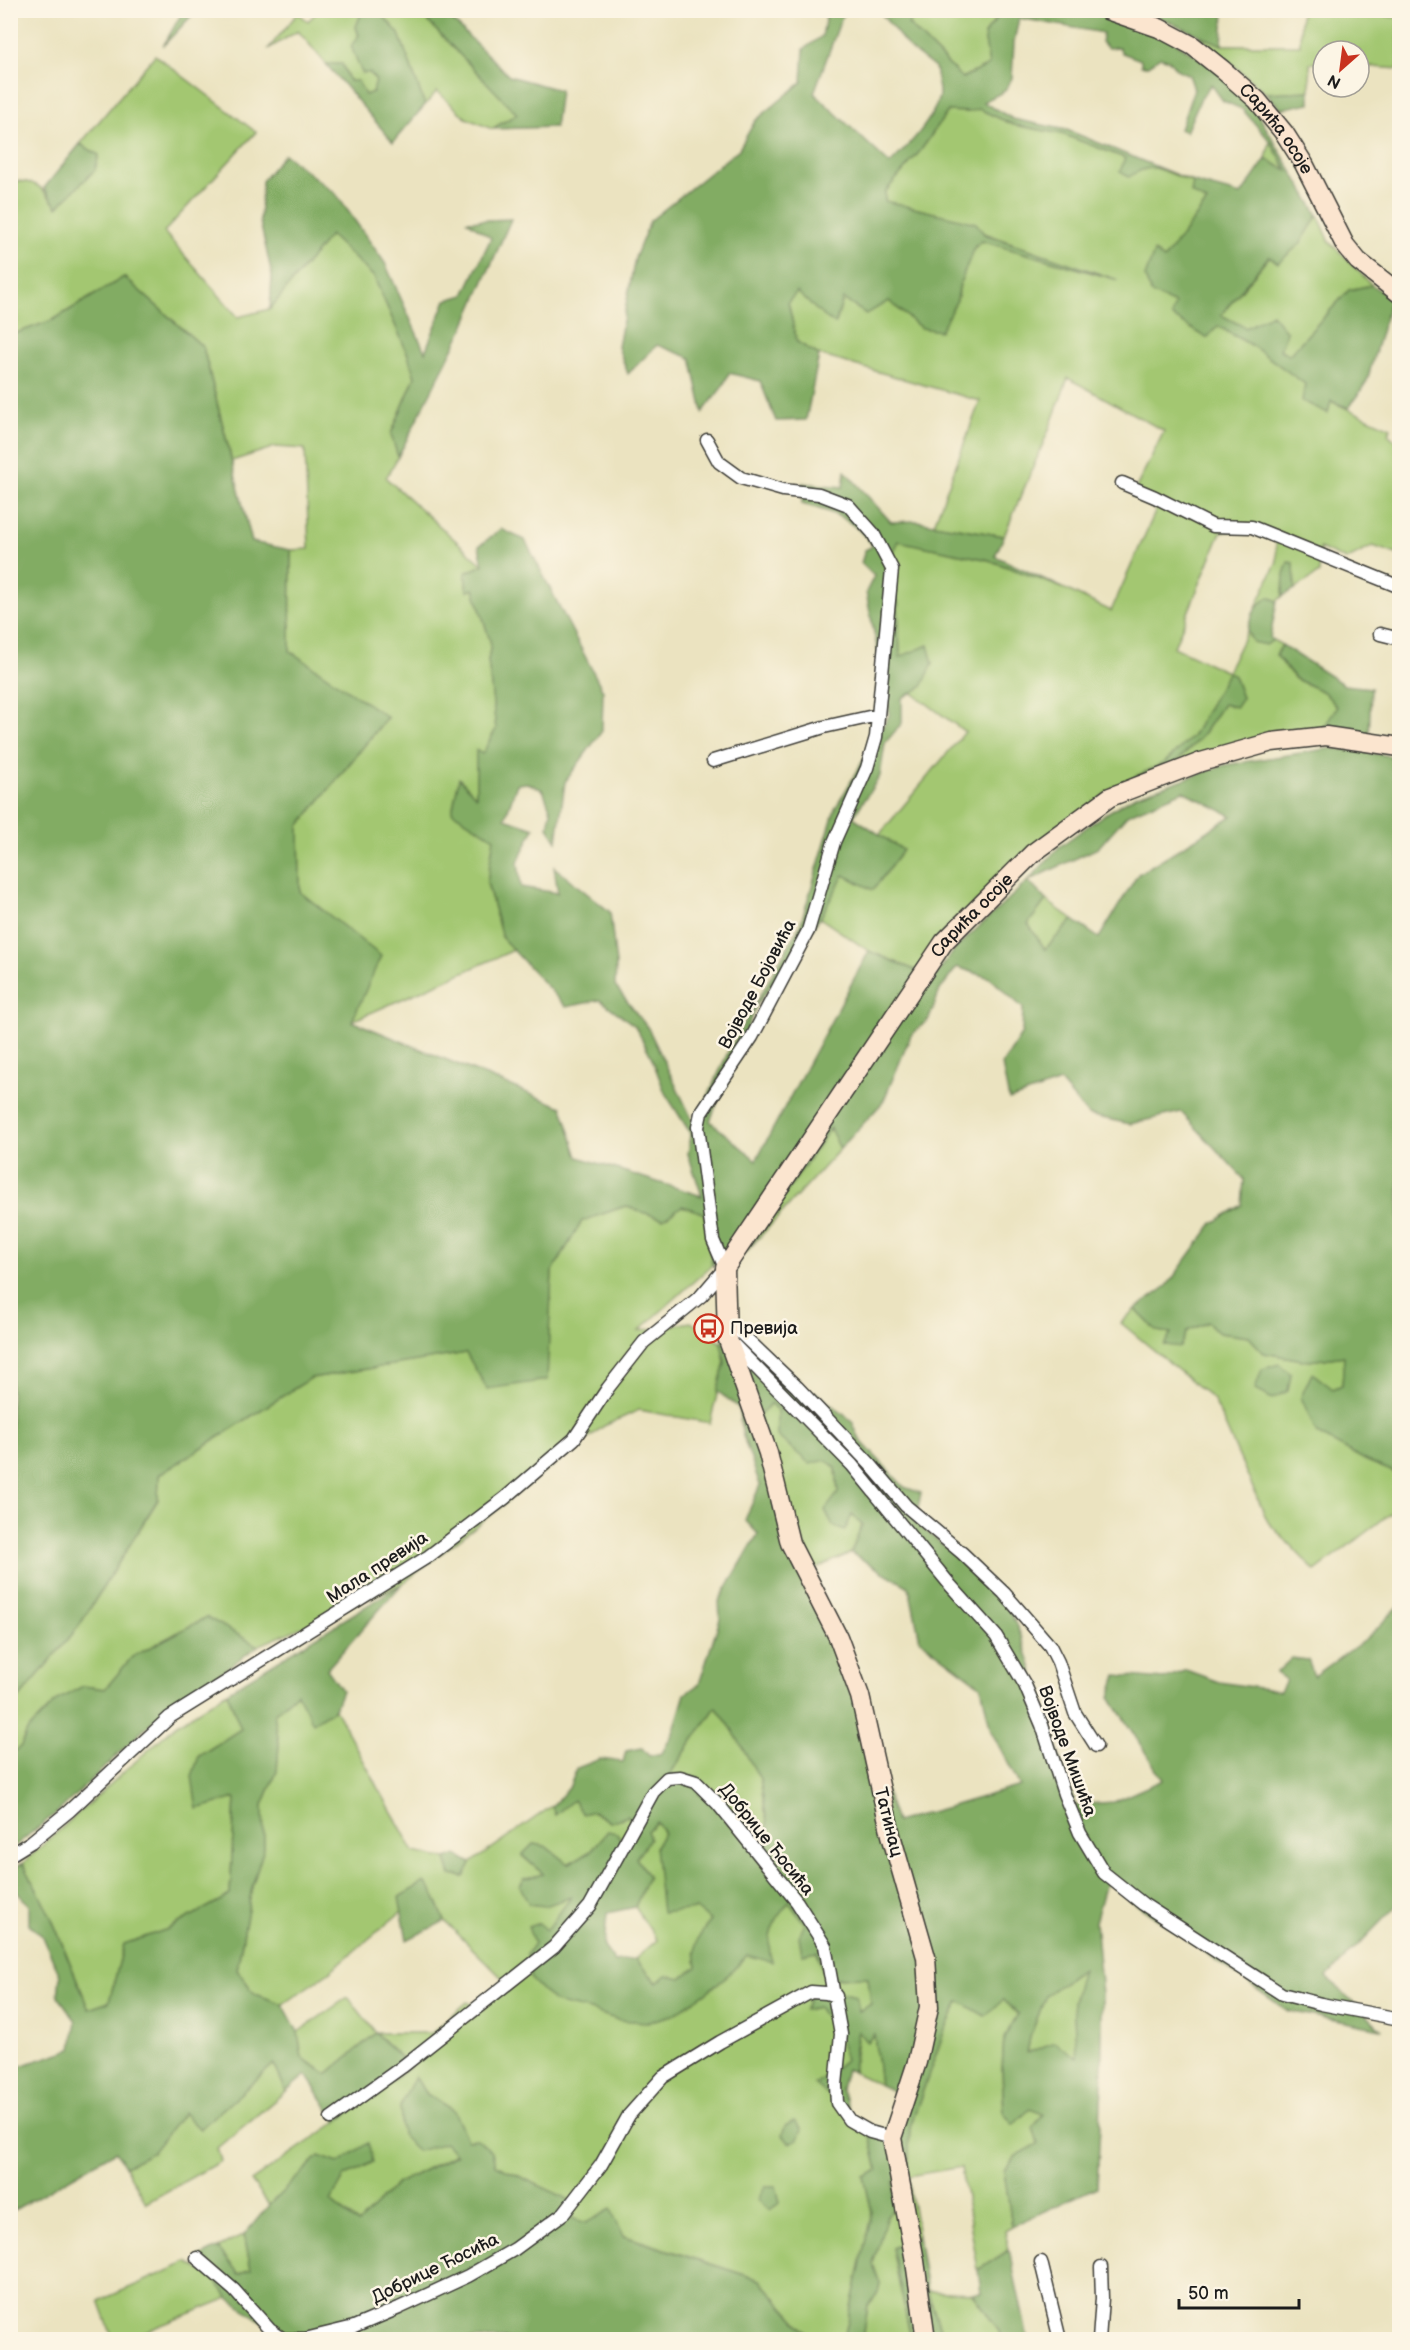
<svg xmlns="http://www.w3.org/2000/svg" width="1410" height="2350" viewBox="0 0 1410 2350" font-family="'Balsamiq Sans',sans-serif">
	<rect width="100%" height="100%" fill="#fcf5e5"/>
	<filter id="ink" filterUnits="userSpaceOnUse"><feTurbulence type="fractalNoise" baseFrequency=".0167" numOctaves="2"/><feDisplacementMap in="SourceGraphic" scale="12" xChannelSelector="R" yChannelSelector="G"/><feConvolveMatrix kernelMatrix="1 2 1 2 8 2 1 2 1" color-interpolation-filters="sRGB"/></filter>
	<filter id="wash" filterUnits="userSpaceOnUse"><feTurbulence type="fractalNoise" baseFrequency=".008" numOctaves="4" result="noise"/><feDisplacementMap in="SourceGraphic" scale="24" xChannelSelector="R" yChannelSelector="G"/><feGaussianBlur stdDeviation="1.35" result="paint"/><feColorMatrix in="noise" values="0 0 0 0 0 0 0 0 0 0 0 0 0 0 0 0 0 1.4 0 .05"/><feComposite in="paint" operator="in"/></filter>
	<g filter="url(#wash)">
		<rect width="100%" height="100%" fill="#ebe3c0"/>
		<!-- green -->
		<path fill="#a3c771" stroke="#607246" stroke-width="1.5" d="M318 11H357L361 14 356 27 370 73 376 81 373 92 365 95 350 81 342 64H326L298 31 268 49 298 13 308 21Z
			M379 11H418L517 114 492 129 466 118 437 91 425 105 399 34Z
			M921 11H1003L984 34 989 65 962 78 908 24Z
			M1301 11H1356L1399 18V69L1359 66V51H1323V64L1310 63V91L1266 93 1197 34 1222 45H1300Z
			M155 55 256 132 164 232 238 317 270 309 330 235 374 277 407 352 415 377 391 434 398 457 386 478 483 565 465 573 467 591 474 589 491 644 488 660 496 729 482 755 477 751 476 797 459 779 494 838 487 883 502 938 514 950 352 1021 380 956 300 892 299 826 387 718 290 651 291 550 309 549 305 449 275 447 232 461 203 347 124 277 53 320 11 335V181C40 181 41 187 57 207L99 155 80 144Z
			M979 109 1014 125 1062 134 1125 158 1141 169 1151 166 1193 182 1207 202 1164 259 1155 252 1176 304 1206 338 1218 326 1254 347 1305 384 1327 413 1330 401 1391 428 1388 434 1399 444V555L1373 546 1346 560 1320 548 1319 573 1295 589 1294 564 1284 574 1283 596 1277 601 1269 597 1256 607 1277 561 1276 541 1249 531 1221 532 1174 647 1227 672 1247 631 1253 642 1266 645 1273 640 1282 645 1276 655 1295 679 1324 692 1337 707 1322 730 1169 769 1201 737 1223 704 1236 707 1242 698 1234 676 1228 672 1192 737 1164 763 1112 788 947 927 934 978 869 951 820 918 844 874 873 890 903 850 879 835 965 732 911 692 922 687 900 658 898 603 885 570 899 541 989 560 1063 588 1111 611 1156 510 1132 496 1164 431 1068 378 1048 432 1004 536 934 524 980 401 819 355 797 342 788 302 797 291 821 314 836 323 843 298 889 301 921 328 957 300C960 281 966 253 982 241L1100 275 930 213 885 201V192L921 150 948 111 969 112Z
			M1270 141 1288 172 1266 159Z
			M1318 215 1330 242 1372 285 1349 290 1289 355 1246 328 1221 315 1270 256 1300 244Z
			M1046 900 1073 920 1045 949 1028 924Z
			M830 1128 840 1149 747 1251Z
			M626 1206 663 1219 682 1206 704 1213 712 1265 639 1331 691 1322 721 1343 725 1362 710 1423 639 1410 604 1426 402 1584 258 1646 206 1617 132 1657 105 1689 83 1686 27 1731 21 1746 11 1754 10 1699 19 1698 79 1626 158 1500 159 1475 311 1378 466 1353 546 1380 552 1272 582 1221Z
			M1135 1309 1157 1331 1171 1333 1165 1345 1187 1331 1208 1322 1219 1333 1249 1337 1264 1353 1309 1361 1345 1356 1342 1385 1333 1389 1317 1434 1367 1461 1394 1472 1399 1479V1507L1315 1571 1268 1522 1214 1400 1121 1323Z
			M771 1403 777 1411 836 1468 838 1493 852 1515 862 1524 851 1553 813 1570 759 1416Z
			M227 1692 241 1729 199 1756 235 1798 230 1895 168 1929 124 1944 109 2002 89 2009 55 1926 23 1863 176 1725Z
			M297 1693 313 1722 335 1709 414 1852 446 1859 451 1875 464 1877 471 1863 552 1806 555 1815 573 1800 610 1822 628 1816 636 1833 619 1839 608 1831 591 1851 568 1864 545 1846 533 1844 522 1856 543 1874 524 1879 572 1897 547 1930 590 2010 618 2020 673 2015 707 1992 734 1970 747 1955 767 1949 774 1919 789 1902 805 1924 802 1954 817 1951 825 1978 868 1977 871 2004 859 2011 856 1996 805 2010 818 2007 835 2017 845 2060 816 2084 853 2116 867 2123 878 2171 864 2177 872 2212 844 2339H812L760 2280 573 2219 568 2199 495 2165 467 2140 454 2111 425 2093 415 2076 400 2107 445 2143 456 2154 396 2184 359 2224 331 2201 344 2177 373 2162 338 2163 319 2156 269 2205 251 2181 337 2122 410 2067 376 2033 327 2074 302 2058 298 2032 348 1997 376 2033H432L467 2002 484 2008 505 1981 445 1921 432 1891 399 1897 402 1911 329 1972 283 2004 255 1994 237 1970 252 1887 264 1848 263 1805 277 1771 279 1743 274 1714Z
			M716 1707 732 1729 760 1779 768 1828 758 1833 742 1826 670 1774Z
			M656 1822 664 1833 655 1846 660 1877 711 1921C696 1938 693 1945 697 1967L681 1978 666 1975 658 1983 635 1959 657 1940 635 1907 648 1876 636 1858 650 1839 647 1831Z
			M1083 1969 1073 2002 1077 2058 1027 2054 1030 2037 1046 1995Z
			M1003 1999 1018 2015 1004 2039 1002 2069 1004 2113 1030 2109 1044 2114 1038 2144 1016 2156 1004 2171 1012 2226 1005 2230 1009 2250 978 2270 961 2167 908 2176 918 2236 892 2248 911 2339 863 2340 868 2305 878 2293 880 2284 873 2264 894 2181 908 2176 910 2127 944 2032 959 2001Z
			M858 2030 874 2033 880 2085 853 2072Z
			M274 2064 286 2091 217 2148 221 2161 146 2203 125 2166 152 2153 183 2113 200 2129Z
			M244 2235 251 2269 239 2275 218 2248Z
			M188 2262 212 2277 229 2298 124 2340 113 2339 99 2301Z
			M927 2291 973 2293 1004 2339H944Z"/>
		<!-- forest -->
		<path fill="#82ac63" stroke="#4f6440" stroke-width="1.5" fill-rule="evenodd" d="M183 11H196L163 46Z
			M357 11H379L399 34 425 105 393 142 326 64H342L349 81H358L365 95 373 92 376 81 370 73H362L351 46 359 35 356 27 361 14Z
			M418 11H443L509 76 560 90 555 127 492 129 517 114Z
			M827 11H844L814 93 890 164C907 147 934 120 939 96 940 88 936 77 935 68L909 48 879 11H921L908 24 962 78 989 65 984 34 1003 11H1094L1167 37 1211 65 1250 101 1318 215 1300 244 1278 263 1269 256 1221 315 1246 328 1272 314 1287 332 1280 350 1289 355 1349 290 1372 285 1399 305V311L1389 304 1367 381 1349 408 1331 401 1328 413 1302 401 1305 384 1254 347 1218 326 1207 338 1171 316 1175 304 1151 293 1145 277 1154 252 1164 259 1207 202 1191 193 1193 182C1166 172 1155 159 1129 177L1120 172 1125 158 1062 134 1014 125 979 109 969 112 948 111 921 150 885 192V201L976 223 984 234 1118 280 982 241 975 246 960 283 957 300 940 331 921 328 889 301 866 314 843 299 835 324 821 314 797 292 788 302 797 342 819 355 806 420 776 421 760 381 729 373 723 386 703 412 691 358 657 345 628 374 618 347 635 258 650 221 739 149 755 121 802 82 804 49 822 36ZM1019 18 1103 33 1101 42 1108 48 1119 47 1122 53 1141 60V66H1148L1160 57 1169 60 1176 69 1189 75 1194 89 1180 129 1186 132 1200 100 1211 84 1223 101 1242 109 1270 141 1288 171 1266 159 1241 195 1194 182 1067 130 1013 119 983 102 1005 91 1012 78 1014 42Z
			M1143 11H1224L1222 45 1147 12Z
			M1310 91V103L1281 109 1266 93Z
			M80 144 99 155 95 170 57 207 44 188Z
			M284 154 336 194 385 263 425 352 446 300 464 295 491 238 467 221 511 219 463 329 398 457 391 434 415 377 407 352 374 277 330 235 270 309 272 275 260 222 262 181Z
			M124 277 203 347 252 542 291 550 290 651 387 717 299 826 300 892 381 956 352 1021 562 1107 578 1157 702 1196 688 1154 691 1134 665 1093 651 1056 635 1026 600 1000 566 1007 502 938 487 882 494 838 452 812 459 778 476 796V750L482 754 496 729 488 660 491 644 474 589 467 591 465 573 483 565 479 546 501 529 525 540 603 691 602 731 565 782 557 841 548 827 551 811 543 790 528 783 517 784 505 818 534 828 518 862 521 887 558 893 554 867 610 912 616 964 615 986 648 1028 695 1125 729 1050 800 926 835 809 890 714 866 592 874 576 861 563 865 550 873 546C853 519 834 512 802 504V483L843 487 845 471 891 522 917 521 1004 536 995 556 1063 588 989 560 898 541 885 570 898 603 900 657 928 645 933 663 922 687 902 698V723L885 743 880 776 853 817 903 850 873 890 844 875 820 918 756 1006 710 1121 756 1160 869 951 934 978 955 949 1028 881 1059 847 1102 816 1135 796 1225 765 1332 748 1399 757V1479L1394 1472 1367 1461 1317 1434 1301 1397 1312 1373 1333 1389 1342 1385 1344 1356 1309 1361 1264 1353 1249 1337 1219 1333 1208 1322 1187 1331 1180 1347 1164 1345 1171 1333 1157 1331 1135 1309 1167 1286 1213 1223 1242 1205 1244 1179 1181 1112 1130 1124 1088 1115 1060 1082 1009 1100 1002 1065 1022 1033 1023 1008 990 978 957 967 940 990 929 1019 911 1035 883 1102 840 1149 830 1128 747 1251 712 1265 704 1213 682 1206 663 1219 625 1206 582 1221 552 1272 547 1380 487 1389 466 1353 311 1378 159 1475 158 1499 79 1626 19 1698 11 1699V335L53 320ZM1183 791 1232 816 1138 874 1099 938 1073 920 1045 949 1028 924 1046 900 1028 881 1098 848 1127 815Z
			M1288 562 1294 563 1295 589 1283 596 1284 574Z
			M1269 597 1277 601 1270 638 1273 640 1266 645 1253 642 1247 631C1252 613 1254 608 1269 597Z
			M1282 645 1344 685 1371 688 1369 737 1322 730 1337 707 1324 692 1296 679 1276 655Z
			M1228 672 1234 676 1242 698 1236 707 1223 704 1201 737 1169 769 1112 788 1164 763 1192 737Z
			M735 1319 810 1395 815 1392 852 1421 860 1440 904 1487 921 1493 915 1522 962 1561 1009 1609 1022 1638 1075 1805 1113 1802 1163 1780 1110 1697 1117 1675 1164 1679 1186 1670 1219 1682 1280 1691 1286 1680 1276 1673 1292 1658 1308 1660 1314 1676 1366 1639 1399 1606V1903L1327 1977 1381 2029 1288 2011 1106 1883 1095 1922 1102 1994V2084L1097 2187 1012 2226 1004 2171 1016 2156 1038 2144 1033 2128 1043 2114 1030 2109 1013 2125 1004 2113 1002 2069 1004 2038 1018 2014 1003 2000 985 2016 959 2001 944 2032 910 2127 908 2176 894 2181 893 2209 887 2215 873 2264 880 2284 878 2293 868 2305 863 2339H844L872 2212 864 2177 878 2170 867 2123 886 2131 901 2095 880 2085 874 2034 867 2043 858 2031 854 2052 853 2072 846 2069 841 2089 853 2116 815 2084 845 2060 835 2017 827 2020 818 2007 804 2010 815 1987 856 1996 859 2011 871 2004 868 1977 825 1978 817 1951 802 1954 799 1936 805 1924 789 1902C774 1920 764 1938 772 1962L747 1955 734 1970 707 1992 673 2015 647 2022 618 2020 590 2010 554 2002 530 1978 527 1954 534 1943 528 1927 539 1923 547 1930 571 1897 545 1906 529 1904 520 1886 524 1879 543 1874 522 1855 533 1844 545 1846 568 1864 591 1851 608 1831 616 1833 620 1839 636 1833 628 1816 610 1822 593 1811 583 1814 573 1800 555 1815 552 1806 569 1788 577 1768 600 1759 623 1762 626 1751 642 1748 649 1756 662 1753 673 1733 685 1694 699 1684 720 1619 719 1601 758 1534 745 1520 760 1485 743 1436 738 1407 717 1391 725 1363 721 1343ZM771 1403 777 1411V1436L810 1464 826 1460 836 1468 838 1493 825 1510 833 1526 845 1530 852 1515 862 1524 851 1553 909 1587 920 1640 981 1686 991 1731 1020 1786 896 1822 759 1416ZM716 1707 732 1729 760 1779 768 1828 758 1833 741 1826 698 1777 670 1774ZM656 1822 664 1833 655 1846 662 1913 696 1909 711 1921C696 1938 693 1945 697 1967L681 1978 666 1975 657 1983 635 1959 615 1962 604 1947 607 1913 635 1907 648 1876 636 1858 650 1839 647 1831ZM1082 1969 1073 2002 1077 2058 1054 2042 1027 2053 1030 2037 1046 1995Z
			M1279 1364 1291 1374 1288 1391 1272 1399 1255 1389 1262 1369Z
			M402 1584 327 1669 342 1690 335 1709 313 1723 297 1693 274 1714 279 1743 277 1771 263 1805 264 1848 252 1887 237 1970 255 1994 283 2004 298 2032 302 2058 327 2074 376 2033 410 2067 337 2122 306 2075 286 2091 274 2064 200 2129 183 2113 152 2153 125 2166 116 2151 11 2212V2069L72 2049 76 2021 58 1996 60 1976 43 1937 29 1924V1905L14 1889 11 1892V1869L23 1863 51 1917 89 2009 109 2002 124 1944 168 1929 230 1895 235 1798 197 1809 192 1776 199 1756 241 1729 227 1692Z
			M207 1617 258 1646 154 1720 60 1810 11 1849V1754L21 1746 27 1731 57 1700 83 1686 105 1689 132 1657Z
			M456 1855 471 1863 464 1877 451 1875 446 1859Z
			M425 1882 432 1891 445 1921 407 1940 399 1897Z
			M415 2076 425 2093 454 2111 467 2140 477 2139 492 2152 495 2165 568 2199 573 2219 586 2223 611 2209 623 2236 760 2280 812 2339H286L229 2298 197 2258 218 2248 239 2274 251 2269 244 2235 269 2205 319 2156 338 2163 368 2143 373 2162 344 2177 331 2201 358 2224 396 2184 456 2155 445 2143 418 2151 402 2136 400 2107Z
			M794 2121 802 2129 798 2139 789 2143 782 2135 785 2126Z
			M765 2186H776L780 2203 769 2210 758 2200Z
			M918 2236 927 2291 944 2339H911L892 2248Z
			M1009 2250 1028 2339H1004L973 2293H981L978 2270Z"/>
	</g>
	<g filter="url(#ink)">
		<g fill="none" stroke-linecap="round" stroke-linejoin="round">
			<defs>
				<path id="street" d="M1122 483 1155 497 1213 526 1252 527 1400 587
					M1380 634 1400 639
					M713 761 824 727 878 715
					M728 1321 797 1387 870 1464 906 1506 962 1553 1004 1593 1050 1646 1058 1662 1075 1713 1096 1746
					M732 1343 852 1465 951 1586 996 1636 1025 1685 1042 1725 1064 1794 1080 1833 1104 1873 1143 1904 1282 1994 1321 2004 1400 2019
					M10 1855 31 1842 69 1811 170 1717 429 1556 505 1498 574 1439 608 1388 644 1342 701 1296 725 1268 713 1240 698 1127 701 1113 752 1037 808 931 834 842 867 768 876 737 892 569 873 533 848 505 819 494 783 490 741 478 719 462 707 440
					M331 2118 402 2067 554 1947 590 1906 653 1792 667 1778 680 1777 696 1782 718 1804 797 1902 825 1946 841 2034 836 2085 837 2103 849 2120 870 2132 892 2138
					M197 2258 234 2290 270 2330 283 2339H305L354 2327 399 2308 468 2276 515 2249 564 2213 601 2165 629 2115 663 2077 720 2042 811 1992 826 1993 836 1996
					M1041 2262 1060 2340
					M1099 2340 1102 2298 1101 2267"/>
				<g id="secondary">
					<path id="s1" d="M1107 10 1159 28 1193 46 1223 70 1257 100 1285 134 1304 164 1345 245 1358 261 1400 294"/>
					<path id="s2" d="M926 2340 915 2261 892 2138 917 2062 929 2007 926 1957 891 1835 860 1696 838 1637 790 1543 768 1453 727 1337 725 1268 944 942 1033 853 1110 797 1201 762 1272 742 1326 736 1400 747"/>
				</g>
			</defs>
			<!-- street casing -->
			<use href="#street" stroke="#3b3a35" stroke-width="15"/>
			<!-- secondary casing -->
			<use href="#secondary" stroke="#3b3a35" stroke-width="21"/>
			<!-- street -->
			<use href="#street" stroke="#fff" stroke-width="12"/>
			<!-- secondary -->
			<use href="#secondary" stroke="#fbe5cf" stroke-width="18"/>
		</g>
	</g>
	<!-- icons -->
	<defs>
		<symbol id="bus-ring" viewBox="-11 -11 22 22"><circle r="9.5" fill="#fcf5e5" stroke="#c8321e" stroke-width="1.5"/><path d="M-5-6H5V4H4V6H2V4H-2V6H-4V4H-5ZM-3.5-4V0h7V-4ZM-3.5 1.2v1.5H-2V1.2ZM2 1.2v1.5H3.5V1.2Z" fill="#c8321e"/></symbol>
	</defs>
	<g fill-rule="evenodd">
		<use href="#bus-ring" x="692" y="1312" width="33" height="33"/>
	</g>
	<g text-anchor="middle" stroke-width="5" stroke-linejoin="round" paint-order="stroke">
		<!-- street labels -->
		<g font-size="18" fill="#1c1c1c" stroke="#fcf5e5">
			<text dy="6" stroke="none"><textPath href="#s1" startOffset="212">Сарића осоје</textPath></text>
			<text dy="6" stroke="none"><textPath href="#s2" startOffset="1545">Сарића осоје</textPath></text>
			<text transform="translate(757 984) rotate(-62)" y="6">Војводе Бојовића</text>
			<text transform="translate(377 1567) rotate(-33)" y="6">Мала превија</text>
			<text transform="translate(1068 1751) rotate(70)" y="6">Војводе Мишића</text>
			<text transform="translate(889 1822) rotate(76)" y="6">Татинац</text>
			<text transform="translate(767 1839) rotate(51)" y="6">Добрице Ћосића</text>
			<text transform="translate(435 2268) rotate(-26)" y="6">Добрице Ћосића</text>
		</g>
		<!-- poi labels -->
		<g font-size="18" fill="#1c1c1c" stroke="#fcf5e5" text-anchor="start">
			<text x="730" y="1334">Превија</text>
		</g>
	</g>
	<!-- margin -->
	<rect width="1410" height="2350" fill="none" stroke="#fcf5e5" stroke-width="36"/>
	<!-- north arrow -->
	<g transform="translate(1341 69) rotate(208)"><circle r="28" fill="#fcf5e5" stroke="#a29e95" stroke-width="1.5"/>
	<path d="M0-4.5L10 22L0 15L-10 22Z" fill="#c8321e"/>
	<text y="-9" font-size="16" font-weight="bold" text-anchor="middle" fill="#1c1c1c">N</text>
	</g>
	<!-- scale -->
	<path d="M1179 2299v9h120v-9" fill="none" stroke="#1c1c1c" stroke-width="3"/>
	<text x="1188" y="2299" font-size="18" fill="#1c1c1c" stroke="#fcf5e5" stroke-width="4.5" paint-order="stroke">50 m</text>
</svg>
